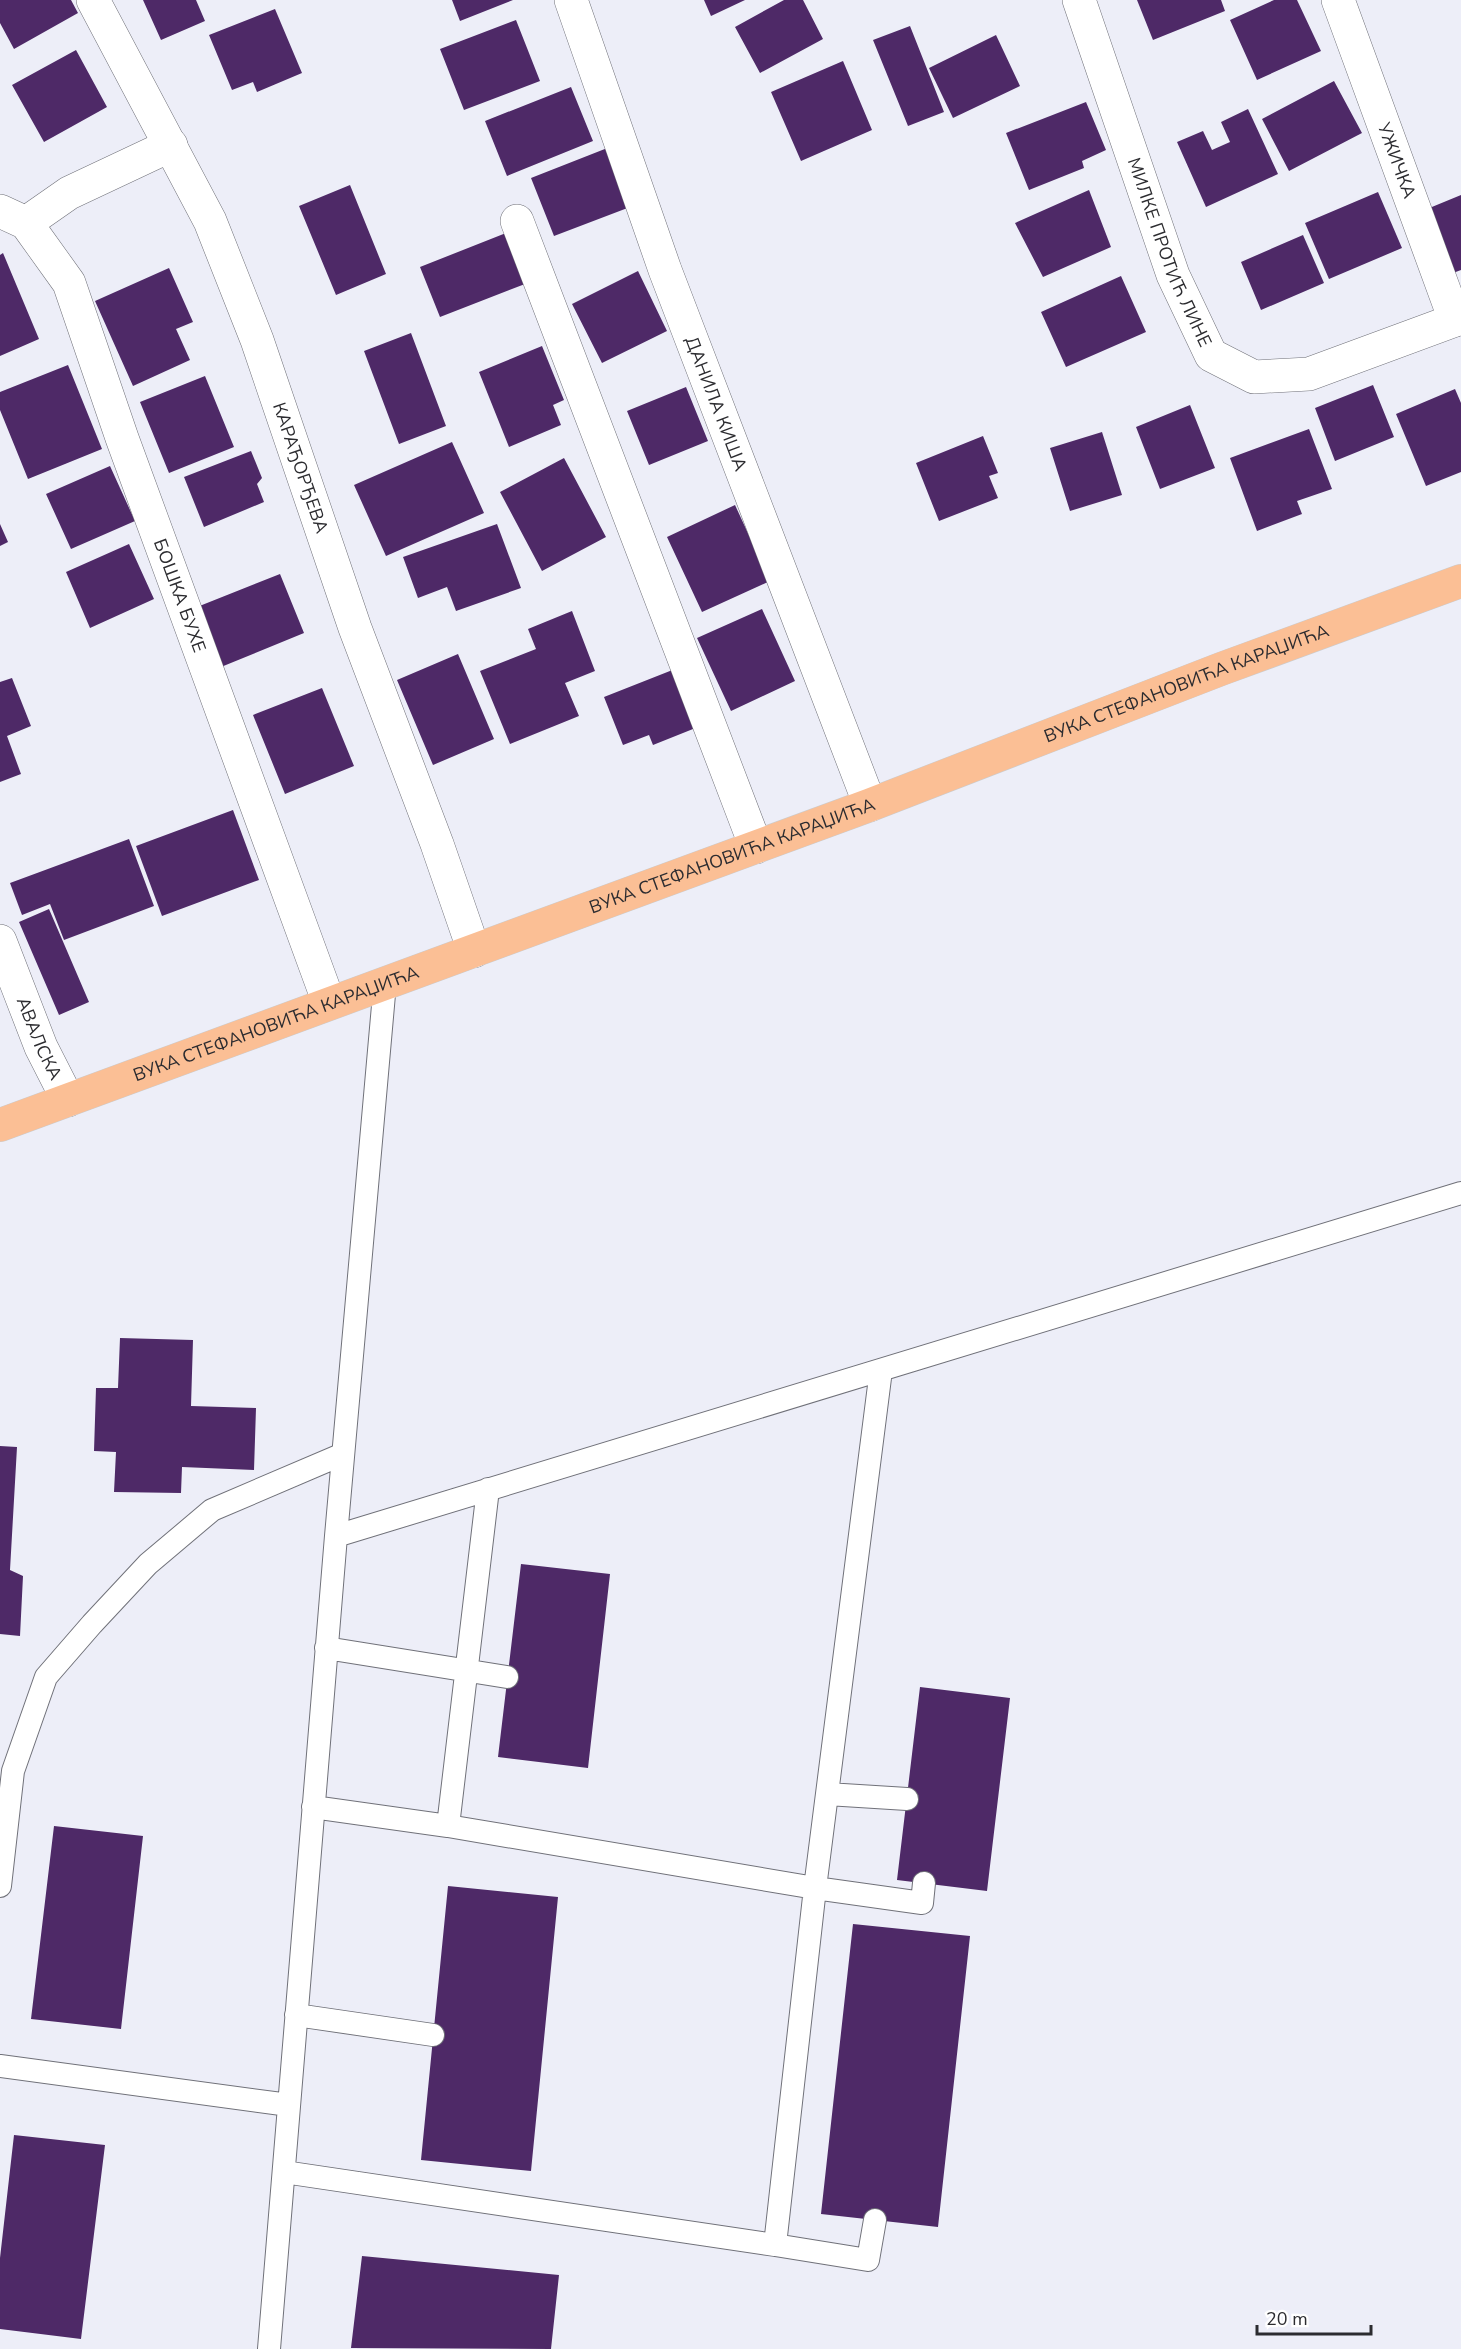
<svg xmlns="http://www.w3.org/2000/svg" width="1461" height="2349" viewBox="0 0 1461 2349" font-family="'Nunito Sans',sans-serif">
	<rect width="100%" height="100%" fill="#edeef8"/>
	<!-- building -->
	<path fill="#4e2967" d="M0 0H71L78 13 14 49 0 23Z
		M143 0H196L205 21 161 40Z
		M452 0H513L460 21Z
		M704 0H745L711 16Z
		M784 0H803L823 39 760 73 735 27Z
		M1137 0H1221L1225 11 1153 40Z
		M1274 0H1297L1321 51 1257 80 1230 20Z
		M275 9 302 73 257 92 253 82 232 90 209 35Z
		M516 20 540 81 464 110 440 49Z
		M910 26 944 112 908 126 873 40Z
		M996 35 1020 86 953 118 929 68Z
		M76 50 107 107 44 142 12 85Z
		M843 61 872 130 801 161 771 92Z
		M1334 81 1362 133 1289 171 1262 119Z
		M571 87 593 141 507 176 485 121Z
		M1086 102 1106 150 1082 161 1084 168 1029 190 1006 133Z
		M1248 109 1278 174 1206 207 1177 142 1203 131 1212 150 1230 142 1221 122Z
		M615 145 638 204 554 236 531 178Z
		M350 185 386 274 336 295 299 206Z
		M1089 190 1111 247 1043 277 1015 223Z
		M1378 192 1402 248 1329 279 1305 223Z
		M1461 195V270L1453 273 1427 209Z
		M506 233 525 284 440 317 420 267Z
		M1303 235 1324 283 1261 310 1241 262Z
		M3 253 39 339 0 356V255Z
		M169 268 193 322 176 329 190 360 133 386 95 301Z
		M638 271 667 331 602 363 572 304Z
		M1121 276 1146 332 1066 367 1041 312Z
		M411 333 446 426 399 444 364 351Z
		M542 346 564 400 553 405 561 425 509 447 479 372Z
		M68 365 102 449 28 479 0 410V392Z
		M205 376 234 447 169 473 140 402Z
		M1373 385 1394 437 1335 461 1315 408Z
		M686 387 708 441 649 465 627 411Z
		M1455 389 1461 403V472L1426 486 1396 414Z
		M1190 405 1215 468 1160 489 1136 427Z
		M1309 429 1332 489 1297 501 1302 514 1257 531 1230 458Z
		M1102 432 1122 495 1070 511 1050 448Z
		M983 436 998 473 989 476 998 498 939 521 916 463Z
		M452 442 484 513 386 556 354 485Z
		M251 451 262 478 257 484 264 502 204 527 184 477Z
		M564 458 606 537 542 571 500 492Z
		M110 466 135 521 71 549 46 494Z
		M735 505 770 581 702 612 667 537Z
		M0 524 8 542 0 546Z
		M497 524 521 588 456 611 447 587 418 598 403 557Z
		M129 544 154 599 90 628 66 572Z
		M280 574 304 633 221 667 197 607Z
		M762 609 795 681 731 711 697 638Z
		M572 611 595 671 565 683 579 716 510 744 480 671 536 649 528 629Z
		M458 654 494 739 433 765 397 680Z
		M675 669 698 727 653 745 649 735 623 745 604 697Z
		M12 678 31 726 7 736 21 774 0 782V682Z
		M322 688 354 766 285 794 253 715Z
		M233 810 259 880 162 916 136 846Z
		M129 839 154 906 64 940 50 904 22 915 10 883Z
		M49 909 89 1002 59 1015 19 922Z
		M120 1338 193 1340 191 1406 256 1408 254 1470 182 1467 181 1493 114 1492 116 1452 94 1451 96 1388H118Z
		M0 1446 17 1447 10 1570 23 1576 20 1636 0 1634Z
		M521 1564 610 1574 588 1768 498 1757Z
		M920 1687 1010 1698 987 1891 897 1880Z
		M54 1826 143 1836 121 2029 31 2019Z
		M448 1886 558 1897 531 2171 421 2160Z
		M853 1924 970 1936 938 2227 821 2214Z
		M14 2135 105 2145 81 2339 0 2329V2258Z
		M362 2256 559 2275 551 2349 351 2348Z"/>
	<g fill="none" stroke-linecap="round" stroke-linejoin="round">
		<defs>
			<path id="service" d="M385 983 336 1536 1461 1193
				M488 1489 448 1826 815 1888 881 1370
				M326 1648 507 1677
				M827 1794 907 1799
				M313 1807 448 1826
				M0 1886 13 1771 46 1677 92 1624 148 1564 212 1510 343 1454
				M296 2015 433 2035
				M0 2066 289 2105
				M284 2172 775 2245 815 1888 922 1903 924 1883
				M775 2245 868 2260 875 2220
				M269 2349 336 1536"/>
			<g id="minor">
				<path id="s1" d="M93 0 210 221 257 340 355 628 437 844 474 951"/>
				<path id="s2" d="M571 0 665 270 870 805"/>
				<path id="s3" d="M1079 0 1173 275 1211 355 1254 377 1309 374 1461 318"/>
				<path id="s4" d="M1338 0 1455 320"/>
				<path id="s5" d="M0 211 26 223 69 283 122 438 329 1003"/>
				<path d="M517 221 756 847"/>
				<path d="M26 223 69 193 171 145"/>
				<path id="s6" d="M0 941 41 1047 68 1100"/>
			</g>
			<g id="primary">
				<path id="s7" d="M0 1125 870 805 1221 669 1461 581"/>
			</g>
		</defs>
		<!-- service casing -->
		<use href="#service" stroke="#707179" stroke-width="24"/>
		<!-- minor casing -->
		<use href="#minor" stroke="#707179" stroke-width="34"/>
		<!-- primary casing -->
		<use href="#primary" stroke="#cccccd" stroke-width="34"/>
		<!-- service -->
		<use href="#service" stroke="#fff" stroke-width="22"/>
		<!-- minor -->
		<use href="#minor" stroke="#fff" stroke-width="33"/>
		<!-- primary -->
		<use href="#primary" stroke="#fbbf95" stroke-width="33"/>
	</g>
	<g text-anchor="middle" stroke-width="6" stroke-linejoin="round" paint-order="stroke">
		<!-- street labels -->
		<g font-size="18" fill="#2c2c30" stroke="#fff">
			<text dy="6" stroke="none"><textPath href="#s4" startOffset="171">УЖИЧКА</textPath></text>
			<text dy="6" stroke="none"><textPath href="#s3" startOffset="268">МИЛКЕ ПРОТИЋ ЛИНЕ</textPath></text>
			<text dy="6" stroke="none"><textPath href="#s2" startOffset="429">ДАНИЛА КИША</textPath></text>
			<text dy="6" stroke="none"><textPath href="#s1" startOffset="513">КАРАЂОРЂЕВА</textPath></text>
			<text dy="6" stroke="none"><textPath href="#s5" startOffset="434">БОШКА БУХЕ</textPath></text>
			<text dy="6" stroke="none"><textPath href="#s7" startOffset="1266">ВУКА СТЕФАНОВИЋА КАРАЏИЋА</textPath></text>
			<text dy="6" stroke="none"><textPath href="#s7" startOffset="780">ВУКА СТЕФАНОВИЋА КАРАЏИЋА</textPath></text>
			<text dy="6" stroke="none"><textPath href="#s7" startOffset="294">ВУКА СТЕФАНОВИЋА КАРАЏИЋА</textPath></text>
			<text dy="6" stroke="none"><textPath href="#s6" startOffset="105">АВАЛСКА</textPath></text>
		</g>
	</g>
	<!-- scale -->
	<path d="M1257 2325v9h114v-9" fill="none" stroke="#2c2c30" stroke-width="3"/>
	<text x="1266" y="2325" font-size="18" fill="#2c2c30" stroke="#ffffff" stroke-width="4.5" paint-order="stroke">20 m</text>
</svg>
